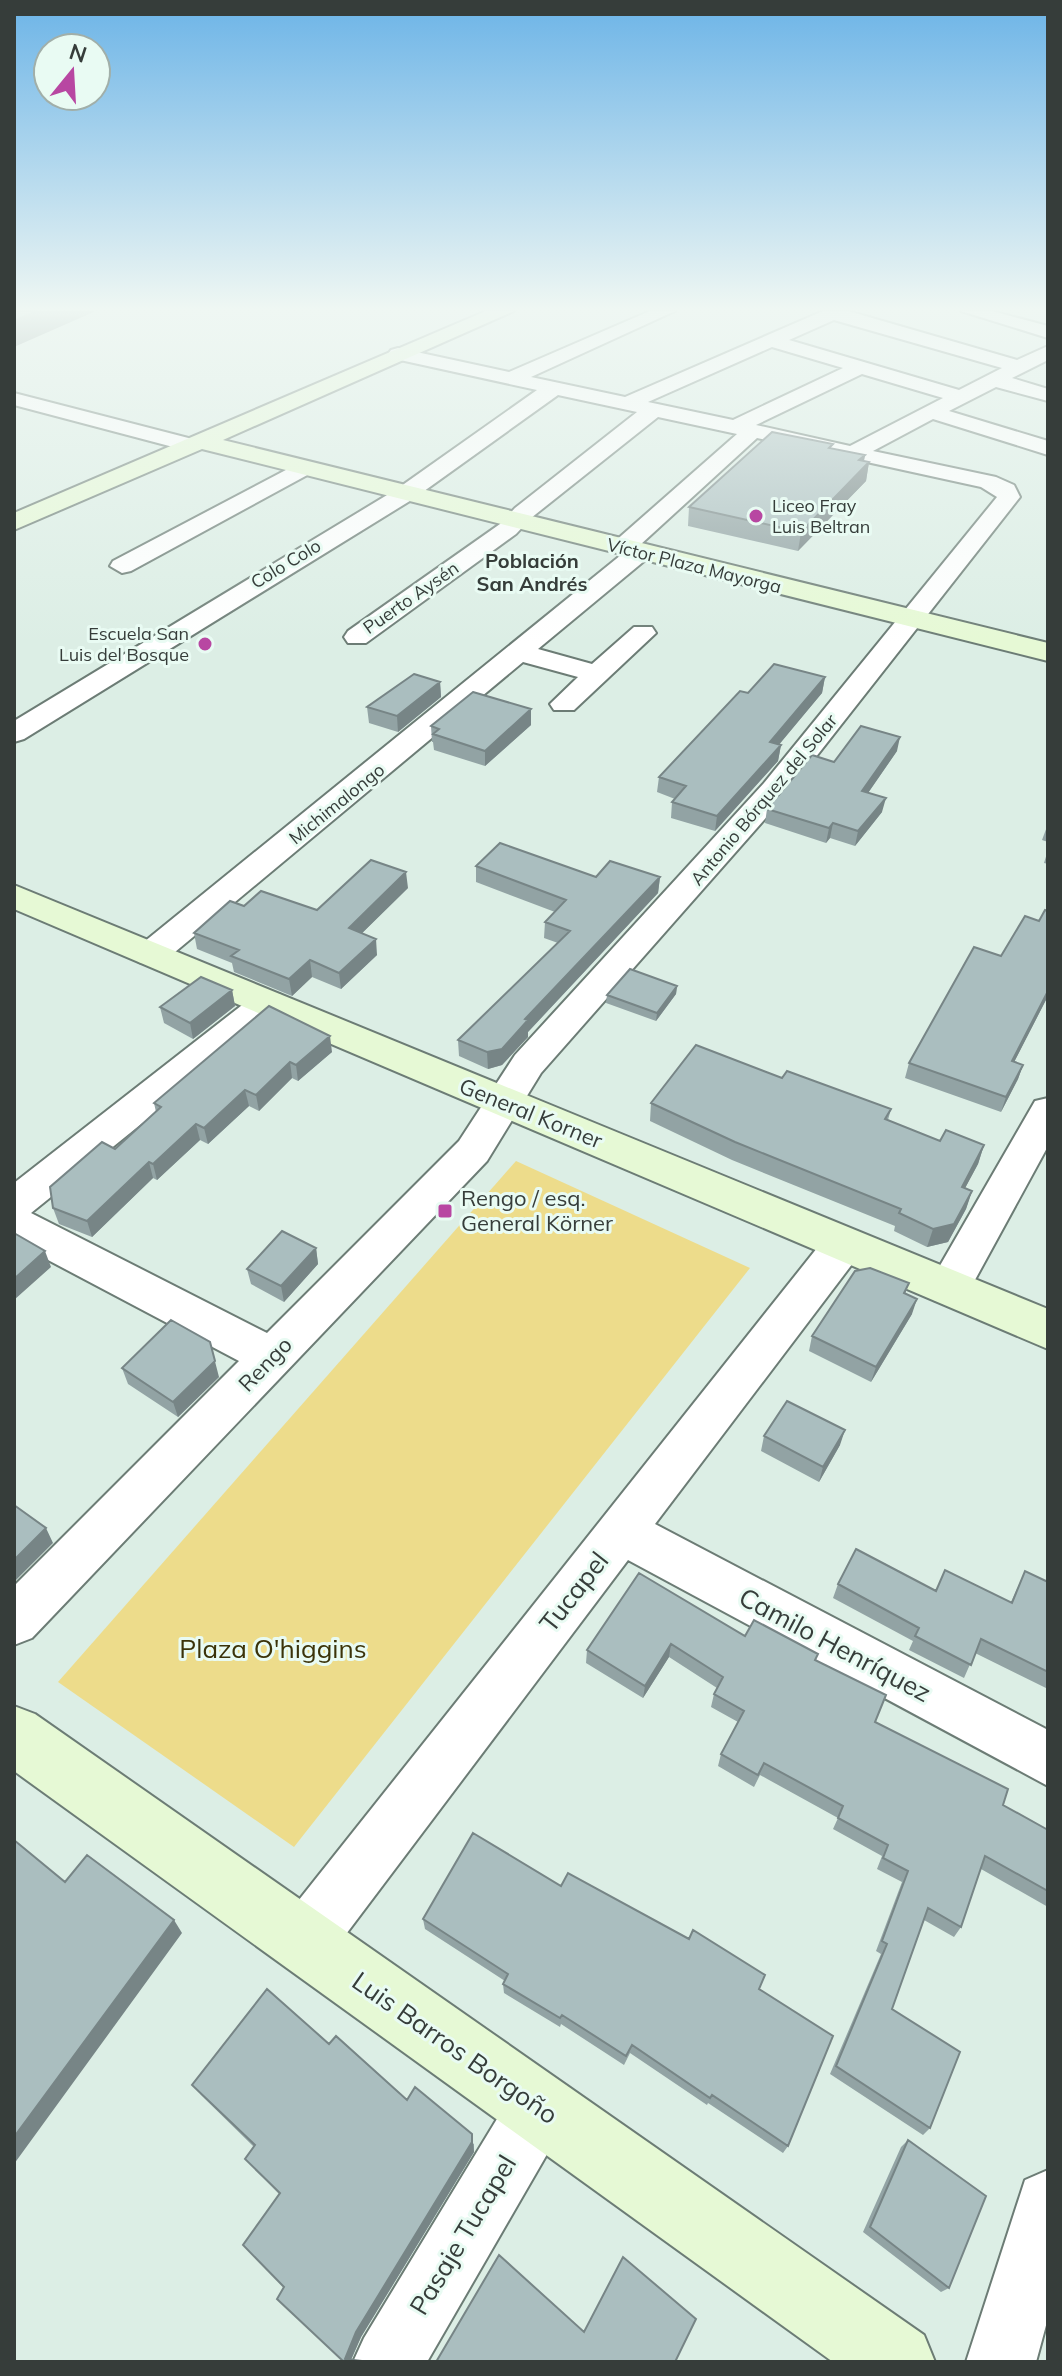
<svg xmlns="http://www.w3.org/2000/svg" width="1062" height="2376" viewBox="0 0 1062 2376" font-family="Mulish,sans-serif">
	<rect width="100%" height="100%" fill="#dceee5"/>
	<!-- green -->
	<path fill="#eddc8b" d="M516 1161 750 1268 294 1847 58 1682Z"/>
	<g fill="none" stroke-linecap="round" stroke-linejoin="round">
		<defs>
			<path id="street" d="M650 311H675L531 377 625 397 823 311H848L1017 360 1048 346V360L1012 378 1048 389V401L996 387 949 411 1048 441V455L933 419 873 451 996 477 1014 485 1020 497 786 795 541 1073 487 1161 32 1638 14 1645V1586L239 1361 14 1242V1183L255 995 268 991 281 995 286 1003 281 1011 31 1213 267 1333 459 1141 515 1055 764 783 997 497 981 487 757 438 640 545 649 547 652 552 649 557 538 649 592 664 634 627H652L656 633 574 710H554L550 704 578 677 523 662 163 962 151 965 139 962 134 954 139 946 621 555 610 548 613 543 737 434 658 417 531 518 516 534 366 643H348L344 637 348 631 500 524 515 508 637 412 558 395 413 499 24 739 14 742V721L397 489 537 390 391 358 388 354 391 350 398 348 509 372ZM834 320 1002 368 959 390 789 340ZM772 347 843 368 733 420 648 402ZM862 374 943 398 850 446 756 425Z
				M961 311H992L1048 326V338Z
				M14 393 200 441 203 446 192 452 14 405Z
				M303 461 314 468 311 473 131 571 122 573 110 566 113 561Z
				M1048 1098V1146L964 1300 949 1305 934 1300 928 1288 934 1276 1035 1101Z
				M844 1228 859 1233 865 1244 859 1255 655 1524 1048 1730V1786L628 1560 325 1962 304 1970 283 1962 275 1941 283 1920 829 1233Z
				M539 2077 561 2086 570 2108 561 2130 427 2362H353L364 2338 517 2086Z
				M1048 2170V2318L1036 2362H966L1025 2180Z"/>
			<path id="secondary" d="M486 311H514L223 440 1048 643V661L202 449 14 530V513Z
				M14 885 1048 1309V1349L14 909Z
				M14 1706 35 1714 924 2335 935 2362H833L14 1771Z"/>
		</defs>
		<!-- street casing -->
		<use href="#street" stroke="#6c7c75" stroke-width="4"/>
		<!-- secondary casing -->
		<use href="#secondary" stroke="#6c7c75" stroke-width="4"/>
		<!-- street -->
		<use href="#street" fill="#fff" fill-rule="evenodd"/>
		<!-- secondary -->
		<use href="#secondary" fill="#e6f9d5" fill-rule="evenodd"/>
	</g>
	<!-- wall -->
	<path fill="#92a3a4" d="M832 449 865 455 864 461 869 462 866 481 798 551 688 526 689 507Z
		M825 677 822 693 779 744 781 745 778 761 715 831 671 818 672 802 675 799 657 792 659 777 748 693Z
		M440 682 441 697 398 732 369 723 367 707Z
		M531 725 485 766 434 750 433 742H432L431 726Z
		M897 751 868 793 882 812 855 846 830 838 826 843 765 823 767 809 834 762Z
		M1048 824V842L1042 840Z
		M1048 850V864L1044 863Z
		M476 866 596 877H660L658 893 528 1032V1037L502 1065 488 1069 459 1056 458 1040 558 943 544 938 545 922 555 912 476 882Z
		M408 888 362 933 377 955 341 989 312 977 292 996 234 972 232 963 197 949 194 933 244 906 317 910Z
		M1048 911V996L1014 1062 1023 1065 1018 1079 1001 1112 905 1078 909 1063 1001 956Z
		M677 986 676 994 656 1021 606 1003 607 995Z
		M232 990 235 1006 193 1039 164 1023 160 1007Z
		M269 1006 332 1052 298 1081 292 1078 259 1111 249 1106 208 1144 200 1140 157 1180 153 1178 92 1237 59 1224 53 1208 115 1149 156 1112 154 1103Z
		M782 1078 891 1109 888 1120 940 1141 984 1145 978 1164 965 1188 972 1191 966 1209 948 1242 927 1247 894 1231 895 1226 732 1160 650 1121 651 1103Z
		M316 1248 318 1264 284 1302 251 1284 247 1269Z
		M909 1283 905 1294 912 1314 871 1382 809 1351 812 1336Z
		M122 1368 219 1377 178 1417 128 1384Z
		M764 1436 840 1445 819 1482 761 1451Z
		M1025 1571 1048 1582V1689L975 1653 964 1678 909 1650 913 1641 833 1598 838 1584 936 1591 1011 1602Z
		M745 1636 816 1660 875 1722 1003 1805 1048 1830V1907L981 1869 961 1927 954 1937 924 1920 892 2009 930 2128 923 2135 830 2074 881 1954 876 1951 902 1882 877 1869 882 1856 833 1829 838 1818 760 1775 754 1787 718 1766 721 1754 738 1722 711 1707 714 1694 717 1688 669 1657 643 1698 586 1663 587 1650Z
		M561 1886 759 1989 788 2146 783 2153 708 2103 707 2105 630 2053 624 2065 561 2024 560 2027 504 1993 503 1984 505 1981 425 1929 423 1919Z
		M329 2044 407 2100 474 2144V2152L361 2337 351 2360 344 2362 279 2194 245 2159 254 2147 201 2095 192 2085Z
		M908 2140 949 2288 941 2292 863 2232 901 2147Z"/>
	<!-- shaded-wall -->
	<path fill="#778586" d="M37 311H96L14 347V321Z
		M865 455 862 470 869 462 866 481 798 551 801 532Z
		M825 677 822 693 768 758 770 742Z
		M440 682 441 697 398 732 397 716Z
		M531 709V725L485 766V751Z
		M900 737 897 751 859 806 862 791Z
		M781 745 778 761 715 831 717 816Z
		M886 798 882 812 855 846 858 831Z
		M833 823 830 838 826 843 829 828Z
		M406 872 408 888 351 944 349 928Z
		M660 877 658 893 528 1032V1037L502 1065 488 1069 487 1052 525 1019Z
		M376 939 377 955 341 989 339 973Z
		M310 960 312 977 292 996 289 979Z
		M677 986 676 994 656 1021 657 1013Z
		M232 990 235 1006 193 1039 190 1023Z
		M1048 991V996L1007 1076 1012 1061Z
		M330 1036 332 1052 298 1081 296 1065Z
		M290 1062 292 1078 259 1111 256 1095Z
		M1023 1065 1018 1079 1001 1112 1006 1097Z
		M245 1090 249 1106 208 1144 204 1128Z
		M196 1124 200 1140 157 1180 153 1164Z
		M984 1145 978 1164 956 1205 962 1187Z
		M149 1162 153 1178 92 1237 87 1221Z
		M972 1191 966 1209 948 1242 927 1247 933 1229Z
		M316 1248 318 1264 284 1302 281 1286Z
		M45 1251 51 1267 14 1300V1279Z
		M917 1299 912 1314 871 1382 876 1367Z
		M210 1342 219 1377 178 1417 173 1402Z
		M845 1430 840 1445 819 1482 823 1467Z
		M46 1528 53 1543 14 1582V1560Z
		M671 1644 669 1657 643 1698 645 1686Z
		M174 1920 182 1933 14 2164V2137Z
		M472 2134 474 2152 361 2337 350 2362 345 2359 356 2332Z"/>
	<!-- building -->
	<path fill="#aabebf" stroke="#778586" stroke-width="2" d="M14 311H37L14 321Z
		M772 432 833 444 829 448 865 455 859 460 869 462 801 532 689 507Z
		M774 664 825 677 770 742 781 745 717 816 672 802 686 786 659 777 740 691 748 693Z
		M414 674 440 682 397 716 367 707Z
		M473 692 531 709 485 751 433 734 439 729 431 726Z
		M861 726 900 737 862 791 886 798 858 831 833 823 829 828 767 809 812 755 834 762Z
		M500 843 596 877 610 861 660 877 525 1019 528 1020 502 1049 487 1052 458 1040 570 931 545 922 566 900 476 866Z
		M371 860 406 872 349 928 376 939 339 973 310 960 289 979 231 956 239 950 194 933 230 901 244 906 261 891 317 910Z
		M1045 910 1048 911V991L1012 1061 1023 1065 1006 1097 909 1063 974 947 1001 956 1025 916 1039 921Z
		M630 969 677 986 657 1013 607 995Z
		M201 977 232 990 190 1023 160 1007Z
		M269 1006 330 1036 296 1065 290 1062 256 1095 245 1090 204 1128 196 1124 153 1164 149 1162 87 1221 53 1208 50 1187 102 1142 115 1149 161 1107 154 1103Z
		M696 1045 782 1078 787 1071 891 1109 885 1119 940 1141 946 1130 984 1145 962 1187 972 1191 954 1224 933 1229 899 1213 901 1209 735 1142 651 1103Z
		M282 1231 316 1248 281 1286 247 1269Z
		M14 1233 45 1251 14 1279Z
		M870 1268 909 1283 904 1293 917 1299 876 1367 812 1336 855 1271Z
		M171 1320 210 1342 215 1361 173 1402 122 1368Z
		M787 1401 845 1430 823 1467 764 1436Z
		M14 1505 46 1528 14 1560Z
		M856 1549 936 1591 945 1570 1012 1603 1025 1571 1048 1582V1672L981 1639 971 1665 915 1636 919 1628 838 1584Z
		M639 1573 745 1636 754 1620 818 1654 815 1660 886 1695 875 1722 1008 1789 1003 1805 1048 1830V1891L985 1856 961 1927 928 1908 892 2009 960 2052 930 2128 836 2066 887 1944 882 1941 908 1871 883 1858 888 1845 838 1818 843 1806 764 1763 758 1775 721 1754 744 1711 714 1694 723 1677 671 1644 645 1686 587 1650Z
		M473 1833 561 1886 568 1873 689 1939 693 1930 765 1975 759 1989 833 2036 788 2146 712 2095 710 2098 632 2045 626 2056 562 2015 560 2018 503 1984 508 1974 423 1919Z
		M14 1840 65 1882 87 1855 174 1920 14 2137Z
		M267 1989 329 2044 336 2036 407 2100 415 2087 472 2134V2142L356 2332 345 2359 362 2361 361 2362H344L277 2299 284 2287 243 2245 280 2193 245 2159 255 2145 192 2085Z
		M908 2140 986 2196 949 2288 870 2227Z
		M499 2255 584 2332 623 2257 696 2319 675 2362H436Z"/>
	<!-- sky -->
	<linearGradient id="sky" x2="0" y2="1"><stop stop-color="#6cb4e7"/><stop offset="0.48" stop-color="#eff7f3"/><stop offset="1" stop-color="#eff7f3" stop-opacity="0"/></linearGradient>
	<rect width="1062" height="644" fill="url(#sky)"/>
	<!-- markers -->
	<g fill="#b847a2" stroke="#e9fbf3" stroke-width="3">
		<circle cx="756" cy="516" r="8"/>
		<circle cx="205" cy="644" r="8"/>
		<rect x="437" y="1203" width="16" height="16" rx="4"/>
	</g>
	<g text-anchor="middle" stroke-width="6" stroke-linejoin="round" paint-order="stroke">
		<!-- far-poi labels -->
		<g font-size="18" fill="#363d3a" stroke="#e9fbf3" text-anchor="start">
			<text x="772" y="512">Liceo Fray<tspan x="772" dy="21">Luis Beltran</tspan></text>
			<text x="189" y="640" text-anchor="end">Escuela San<tspan x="189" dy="21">Luis del Bosque</tspan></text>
		</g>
		<!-- far-street labels -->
		<g font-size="18" fill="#363d3a" stroke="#e9fbf3">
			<text transform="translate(286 564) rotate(-31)" y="6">Colo Colo</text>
			<text transform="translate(694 566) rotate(14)" y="6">Víctor Plaza Mayorga</text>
			<text transform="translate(411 598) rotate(-35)" y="6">Puerto Aysén</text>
			<text transform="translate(764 800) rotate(-50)" y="6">Antonio Bórquez del Solar</text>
			<text transform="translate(337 804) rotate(-39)" y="6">Michimalongo</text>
		</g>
		<!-- far-neighbourhood labels -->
		<g font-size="20" font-weight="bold" fill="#363d3a" stroke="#e9fbf3">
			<text x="532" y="568">Población<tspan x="532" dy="23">San Andrés</tspan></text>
		</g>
		<!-- street labels -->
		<g font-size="22" fill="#363d3a" stroke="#e9fbf3">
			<text transform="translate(531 1113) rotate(22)" y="8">General Korner</text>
			<text transform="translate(265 1364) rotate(-46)" y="8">Rengo</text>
		</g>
		<!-- poi labels -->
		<g font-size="22" fill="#363d3a" stroke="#e9fbf3" text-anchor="start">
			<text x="461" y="1206">Rengo / esq.<tspan x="461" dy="25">General Körner</tspan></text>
		</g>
		<!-- near-street labels -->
		<g font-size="26" fill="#363d3a" stroke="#e9fbf3">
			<text transform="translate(574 1592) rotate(-52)" y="9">Tucapel</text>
			<text transform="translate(835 1645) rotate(28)" y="9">Camilo Henríquez</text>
			<text transform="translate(455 2048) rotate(35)" y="9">Luis Barros Borgoño</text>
			<text transform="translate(463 2235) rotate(-59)" y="9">Pasaje Tucapel</text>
		</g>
		<!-- near-park labels -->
		<g font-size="26" fill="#3b3309" stroke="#e9fbf3">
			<text x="273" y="1658">Plaza O'higgins</text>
		</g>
	</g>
	<!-- border -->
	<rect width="1062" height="2376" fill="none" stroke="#363d3a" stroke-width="32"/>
	<!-- north arrow -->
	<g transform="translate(72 72) rotate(18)"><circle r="38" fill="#e9fbf3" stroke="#a1afa9" stroke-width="2"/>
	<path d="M0-6L14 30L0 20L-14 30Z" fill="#b847a2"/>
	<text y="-12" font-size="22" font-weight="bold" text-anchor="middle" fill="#363d3a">N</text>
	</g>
</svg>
